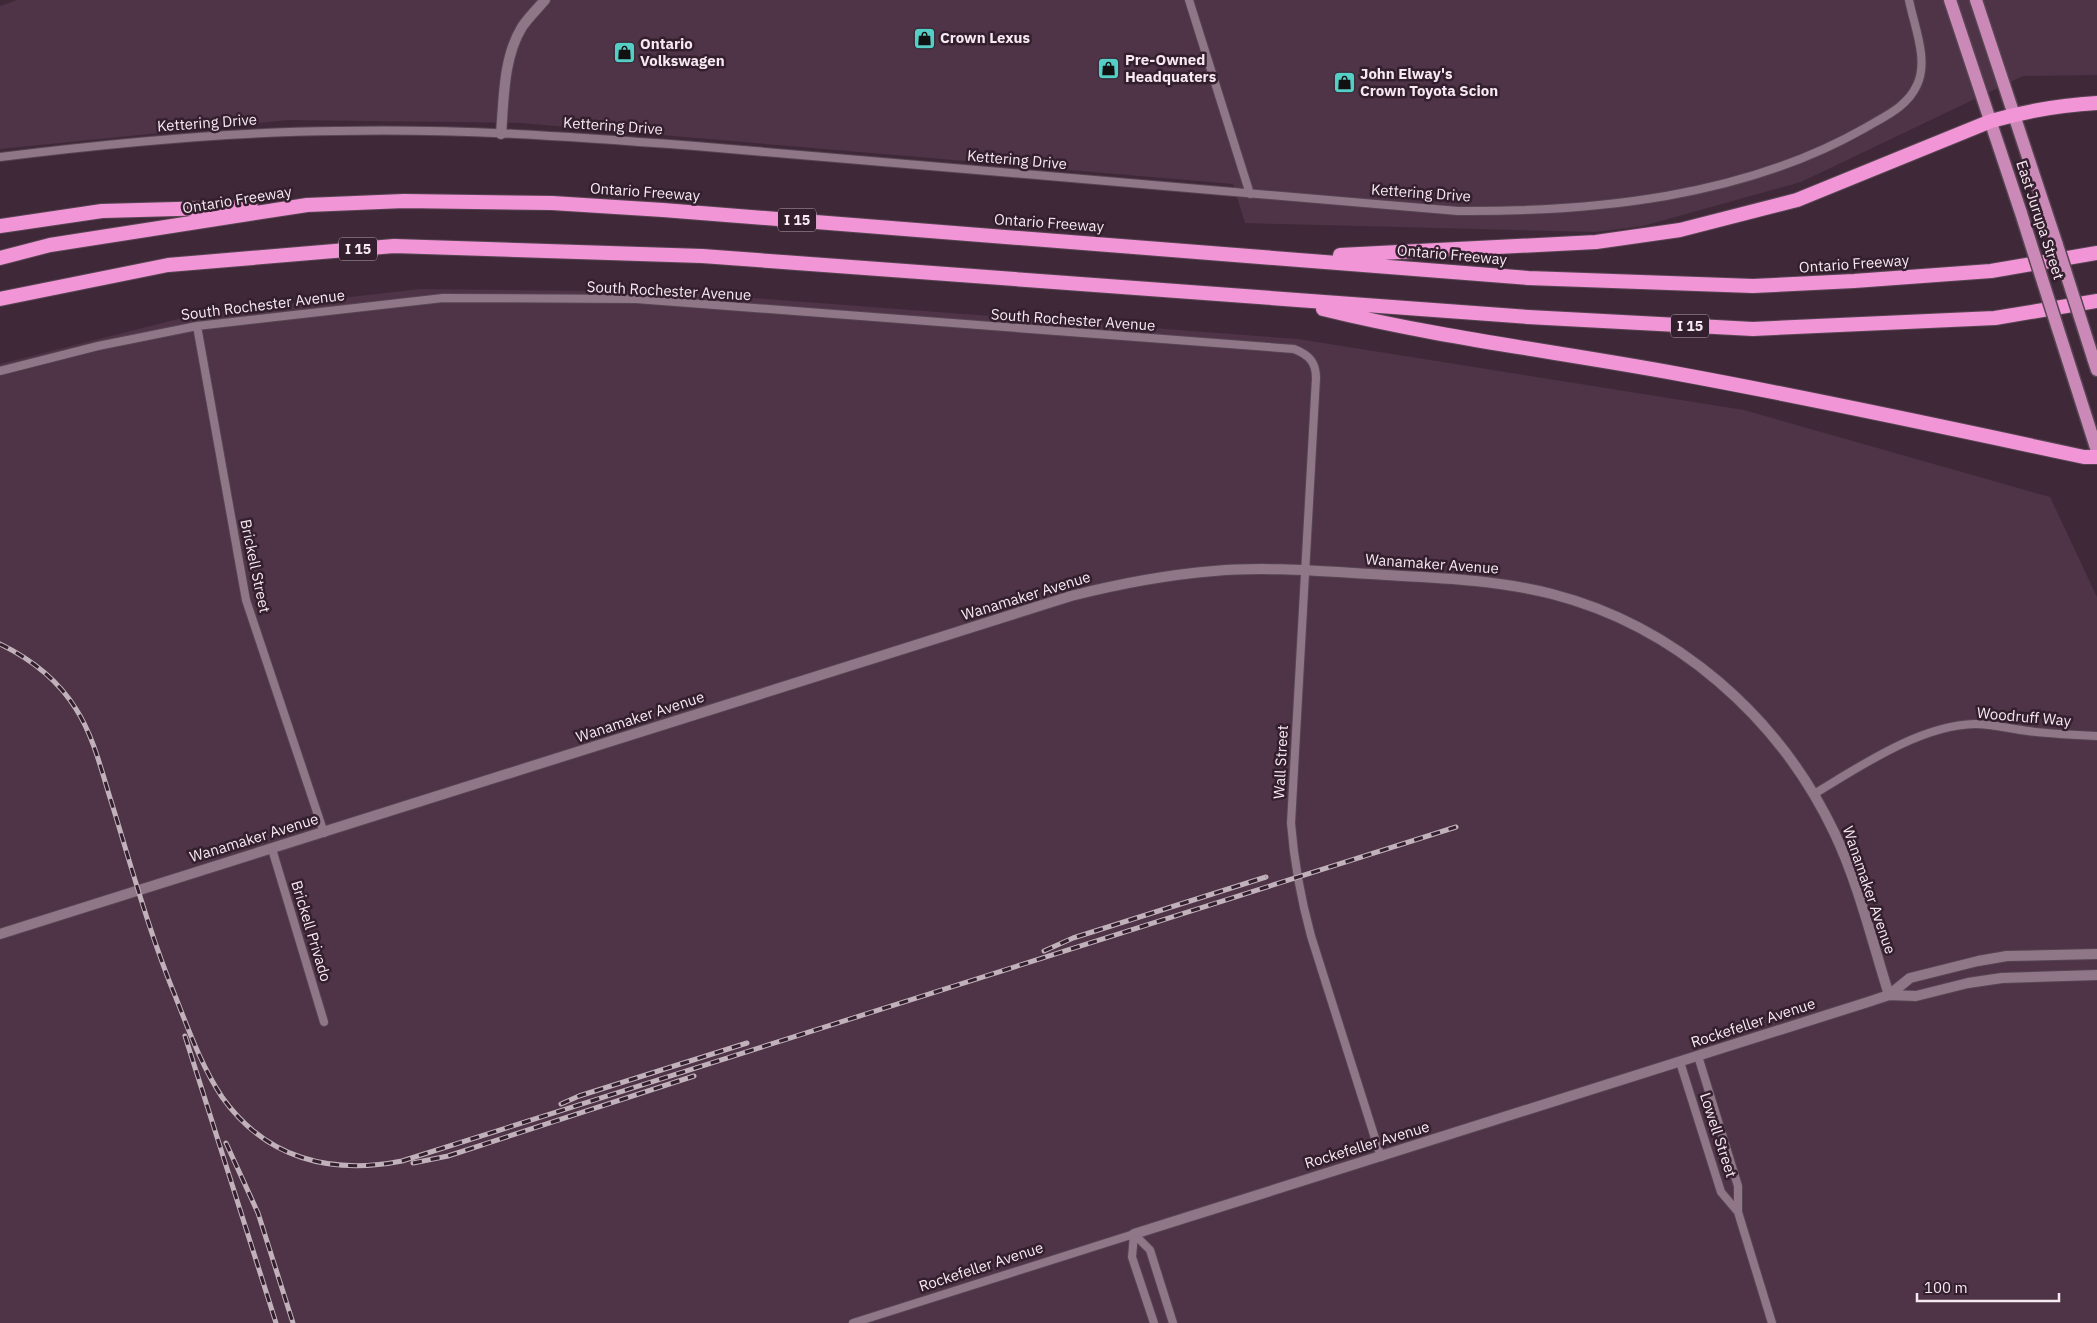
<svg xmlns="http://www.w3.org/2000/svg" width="2097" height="1323" viewBox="0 0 2097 1323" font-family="'IBM Plex Sans',sans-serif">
	<rect width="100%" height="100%" fill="#3f2938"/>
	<!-- built -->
	<path fill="#4e3446" d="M17 0H2097V75L2023 76 1801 182 1643 226 1595 232 1245 223 1233 184 521 123 288 120 0 149V6Z
		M420 289 673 292 1298 339 1744 410 2050 497 2097 597V1323H0V364L194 315Z"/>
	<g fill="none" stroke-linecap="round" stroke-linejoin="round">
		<defs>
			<path id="minor" d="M1189 0 1250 194
				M0 157C112 143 223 132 336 131 456 128 576 137 695 146L1458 211C1595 212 1744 197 1865 128 1885 116 1907 107 1917 85 1929 60 1914 26 1909 0
				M197 326 246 600 324 833
				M0 371 98 346 197 326 443 298 636 299 1294 349C1309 355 1316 362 1316 378L1291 823C1294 862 1301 899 1311 936L1381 1157
				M1814 794C1859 767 1920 725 1975 724 1992 724 2011 729 2028 731 2051 734 2074 735 2097 736
				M272 849 324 1022
				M1698 1056 1738 1186V1212L1772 1323
				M1680 1062 1721 1192 1738 1212
				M1134 1234 1150 1250 1173 1323
				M1134 1234 1132 1257 1154 1323
				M853 1323 1134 1234"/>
			<path id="tertiary" d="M501 134C504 99 503 58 522 27 528 18 537 9 545 0
				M0 934 1071 596C1118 584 1165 575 1214 571 1271 566 1329 572 1386 575 1442 578 1497 580 1552 594 1676 626 1779 717 1834 832 1858 882 1872 941 1889 995
				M1889 995 1916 996 1968 983 2002 978 2097 975
				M1134 1234 1868 1002 1889 995 1910 978 1978 961 2007 956 2097 954"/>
			<path id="primary" d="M1950 0 2021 213
				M1976 0 2057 245
				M2057 326 2097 451
				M2093 358 2097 370"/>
			<path id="motorway" d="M0 226 102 211 251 207
				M1340 255 1596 242 1680 230 1797 200 1991 121C2026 111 2061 105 2097 103
				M0 258 50 245 307 205 404 201 552 203 663 210 1528 278 1753 286 1854 281 1991 271 2097 253
				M0 299 168 265 394 246 702 256 1528 317 1753 329 1995 318 2097 301
				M1323 309C1440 338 1561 352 1679 374 1815 399 1950 428 2084 457H2097"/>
		</defs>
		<!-- minor casing -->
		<use href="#minor" stroke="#574552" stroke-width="10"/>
		<!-- tertiary casing -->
		<use href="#tertiary" stroke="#574552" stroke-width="12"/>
		<!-- primary casing -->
		<use href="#primary" stroke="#574552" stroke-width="15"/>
		<!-- motorway casing -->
		<use href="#motorway" stroke="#574552" stroke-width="16"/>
		<!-- minor -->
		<use href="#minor" stroke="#907788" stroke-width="8"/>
		<!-- tertiary -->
		<use href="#tertiary" stroke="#907788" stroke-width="10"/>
		<!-- primary -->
		<use href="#primary" stroke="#cb89b7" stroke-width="12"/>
		<!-- motorway -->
		<use href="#motorway" stroke="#f295d7" stroke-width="14"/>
		<defs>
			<path id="rail" d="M0 644C31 659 58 680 76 709 94 737 102 773 112 804 132 869 150 935 176 998 189 1031 202 1067 222 1097 266 1159 331 1175 402 1161L1456 827
				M1044 951 1073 938 1266 877
				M185 1036 276 1323
				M561 1104 579 1096 747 1043
				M226 1143 258 1213 293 1323
				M413 1163 448 1156 694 1076"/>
		</defs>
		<!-- rail casing -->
		<use href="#rail" stroke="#c1b1bb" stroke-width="5"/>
		<!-- rail -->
		<use href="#rail" stroke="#341f2e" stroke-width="3" stroke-dasharray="9" stroke-linecap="butt"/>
		<defs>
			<path id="primary-bridge" d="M2021 213 2057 326
				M2057 245 2093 358"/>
		</defs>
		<!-- primary-bridge casing -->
		<use href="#primary-bridge" stroke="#574552" stroke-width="15" stroke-linecap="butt"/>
		<!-- primary-bridge -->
		<use href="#primary-bridge" stroke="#cb89b7" stroke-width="12"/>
	</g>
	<!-- icons -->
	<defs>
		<symbol id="shop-square" viewBox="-11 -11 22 22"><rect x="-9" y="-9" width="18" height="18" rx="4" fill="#55cec5" stroke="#341f2e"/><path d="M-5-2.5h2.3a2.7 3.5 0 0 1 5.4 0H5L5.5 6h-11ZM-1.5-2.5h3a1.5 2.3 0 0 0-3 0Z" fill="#111"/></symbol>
	</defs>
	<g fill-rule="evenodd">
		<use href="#shop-square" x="912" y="26" width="25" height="25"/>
		<use href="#shop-square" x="612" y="40" width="25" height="25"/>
		<use href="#shop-square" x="1096" y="56" width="25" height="25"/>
		<use href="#shop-square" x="1332" y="70" width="25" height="25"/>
	</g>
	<g text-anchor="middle" stroke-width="5" stroke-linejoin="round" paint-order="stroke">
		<!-- shield labels -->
		<g fill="#341f2e" stroke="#bcacb7" stroke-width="1">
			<rect x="778" y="208.5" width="38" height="23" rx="4"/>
			<rect x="339" y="237.5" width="38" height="23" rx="4"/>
			<rect x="1671" y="314.5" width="38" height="23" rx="4"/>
		</g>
		<g font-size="14" font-weight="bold" fill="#f7e9f2">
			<text x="797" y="225">I 15</text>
			<text x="358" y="254">I 15</text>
			<text x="1690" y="331">I 15</text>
		</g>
		<!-- poi labels -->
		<g font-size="15" font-weight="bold" fill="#f7e9f2" stroke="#341f2e" text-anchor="start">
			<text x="940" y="43">Crown Lexus</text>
			<text x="640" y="49">Ontario<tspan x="640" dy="17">Volkswagen</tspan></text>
			<text x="1125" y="65">Pre-Owned<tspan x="1125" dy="17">Headquaters</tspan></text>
			<text x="1360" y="79">John Elway's<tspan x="1360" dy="17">Crown Toyota Scion</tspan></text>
		</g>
		<!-- street labels -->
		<g font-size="15" fill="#f7e9f2" stroke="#341f2e">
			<text transform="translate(207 123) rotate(-4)" y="5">Kettering Drive</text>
			<text transform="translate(613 126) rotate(4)" y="5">Kettering Drive</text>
			<text transform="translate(1017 160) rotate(5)" y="5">Kettering Drive</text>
			<text transform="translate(645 192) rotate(4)" y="5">Ontario Freeway</text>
			<text transform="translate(1421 193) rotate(4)" y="5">Kettering Drive</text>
			<text transform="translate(237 200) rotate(-9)" y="5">Ontario Freeway</text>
			<text transform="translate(2040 220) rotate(72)" y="5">East Jurupa Street</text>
			<text transform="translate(1049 223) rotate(4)" y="5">Ontario Freeway</text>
			<text transform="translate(1452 255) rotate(5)" y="5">Ontario Freeway</text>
			<text transform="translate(1854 264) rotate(-4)" y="5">Ontario Freeway</text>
			<text transform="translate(669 291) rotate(3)" y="5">South Rochester Avenue</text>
			<text transform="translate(263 305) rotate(-7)" y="5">South Rochester Avenue</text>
			<text transform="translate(1073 320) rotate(4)" y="5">South Rochester Avenue</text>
			<text transform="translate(1432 564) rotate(4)" y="5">Wanamaker Avenue</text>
			<text transform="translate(255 566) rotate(78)" y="5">Brickell Street</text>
			<text transform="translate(1026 596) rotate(-17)" y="5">Wanamaker Avenue</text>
			<text transform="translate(640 717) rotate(-18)" y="5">Wanamaker Avenue</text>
			<text transform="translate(2024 717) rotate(5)" y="5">Woodruff Way</text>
			<text transform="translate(1281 762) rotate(-87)" y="5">Wall Street</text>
			<text transform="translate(254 838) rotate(-17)" y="5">Wanamaker Avenue</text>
			<text transform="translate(1869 890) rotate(71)" y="5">Wanamaker Avenue</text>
			<text transform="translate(311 931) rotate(73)" y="5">Brickell Privado</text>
			<text transform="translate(1753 1023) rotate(-18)" y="5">Rockefeller Avenue</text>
			<text transform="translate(1718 1135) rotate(72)" y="5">Lowell Street</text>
			<text transform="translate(1367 1145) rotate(-17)" y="5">Rockefeller Avenue</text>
			<text transform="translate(981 1267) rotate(-18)" y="5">Rockefeller Avenue</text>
		</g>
	</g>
	<!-- scale -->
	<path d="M1917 1293v8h142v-8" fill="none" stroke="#f7e9f2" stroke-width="2.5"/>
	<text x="1924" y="1293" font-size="15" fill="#f7e9f2" stroke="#341f2e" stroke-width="4" paint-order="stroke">100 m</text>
</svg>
